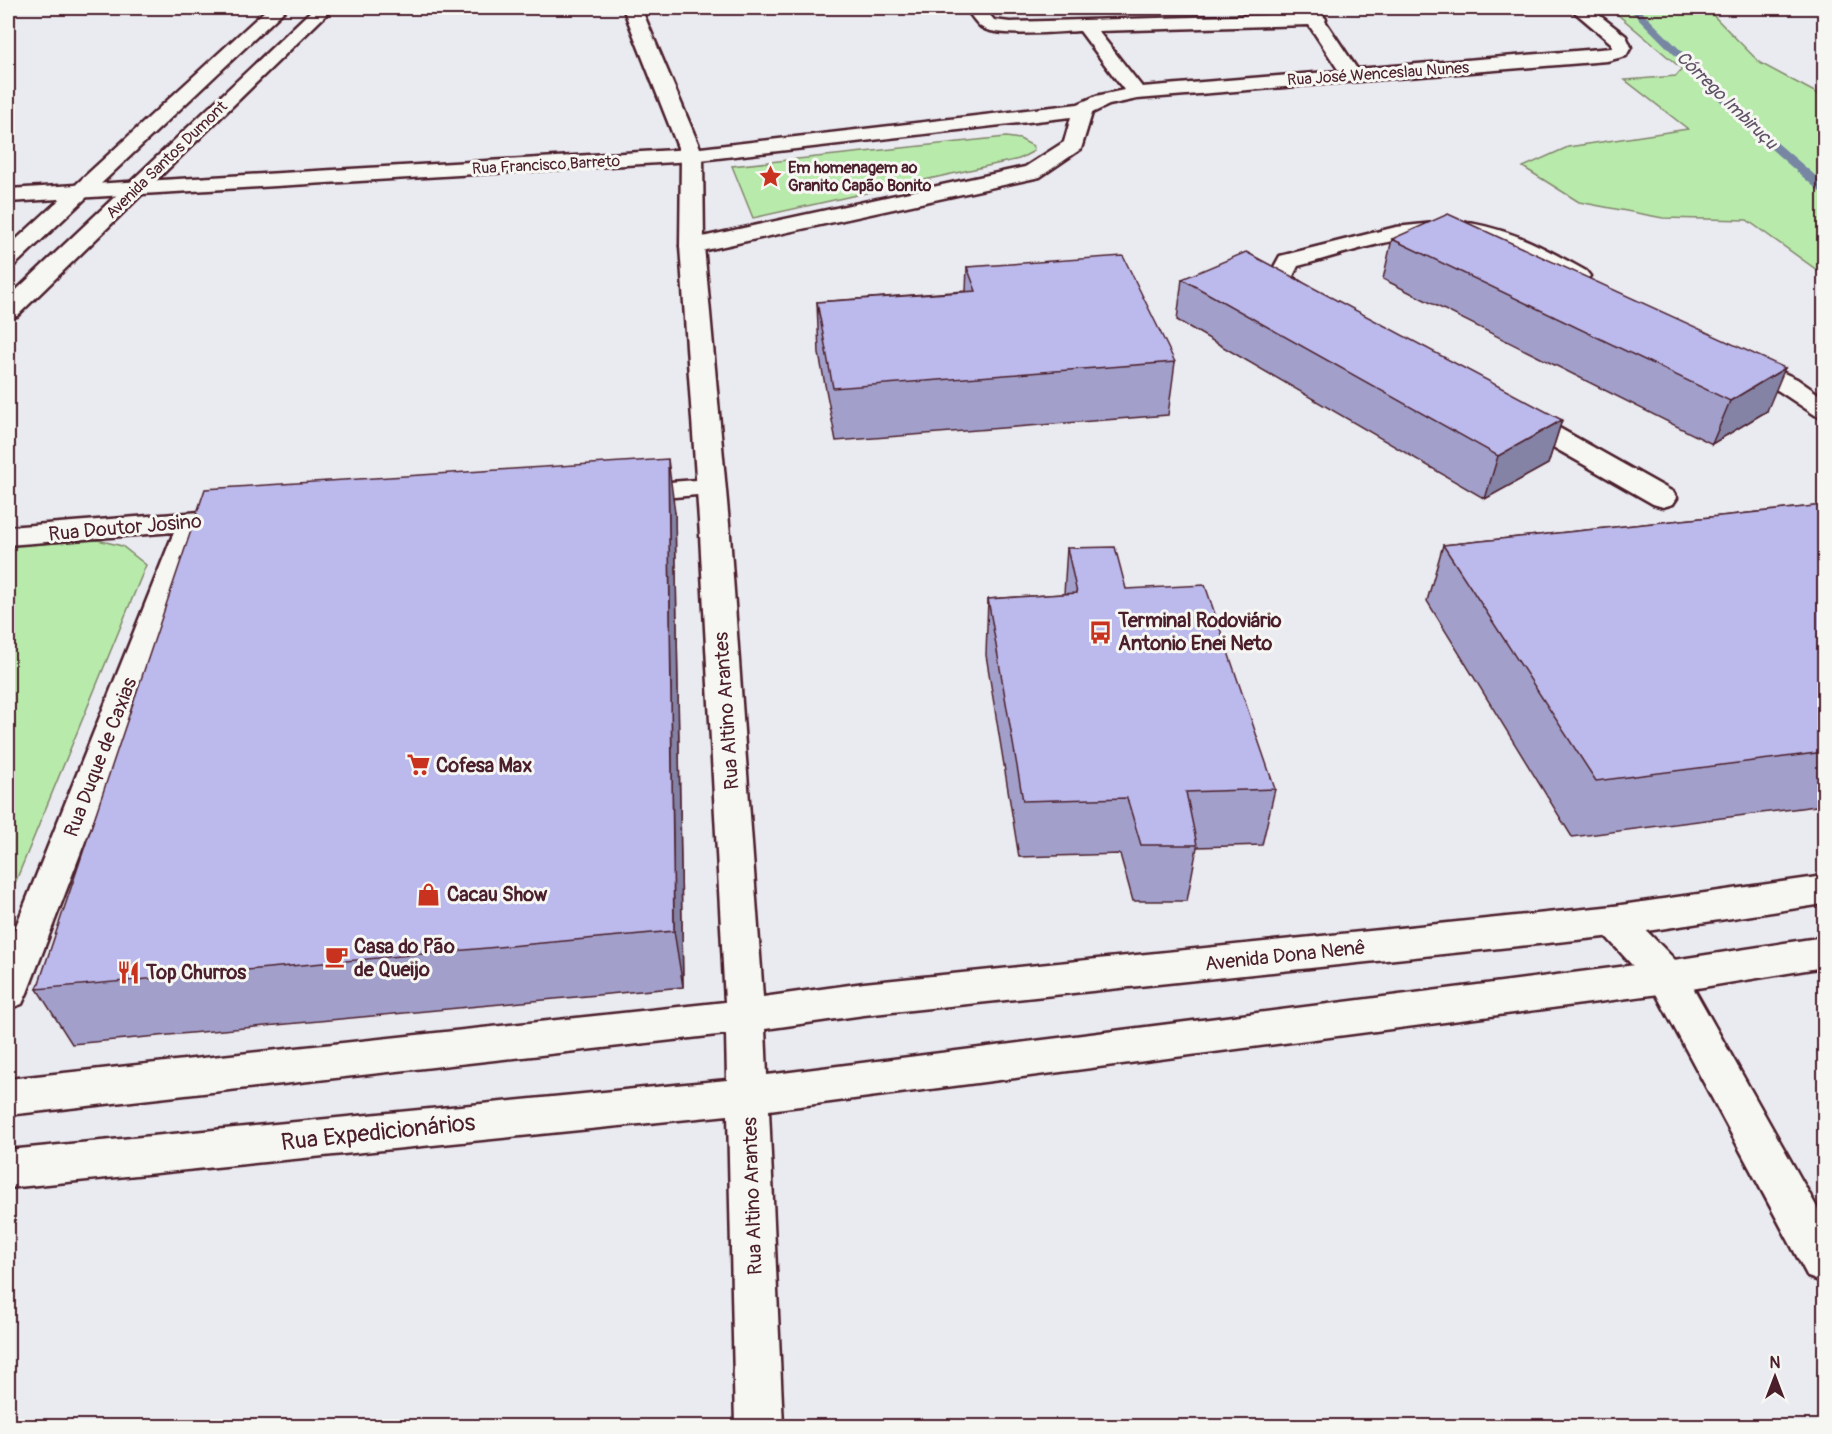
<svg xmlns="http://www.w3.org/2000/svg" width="1832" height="1434" viewBox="0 0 1832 1434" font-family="Pangolin,sans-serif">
	<rect width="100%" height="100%" fill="#eaeaf1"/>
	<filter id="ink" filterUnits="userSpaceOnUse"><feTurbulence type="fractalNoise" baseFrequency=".0167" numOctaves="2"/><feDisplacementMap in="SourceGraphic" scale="12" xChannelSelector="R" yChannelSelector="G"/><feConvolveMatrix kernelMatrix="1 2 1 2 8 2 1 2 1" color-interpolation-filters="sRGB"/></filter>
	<g filter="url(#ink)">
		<!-- green -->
		<path fill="#b8ebab" stroke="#81856b" stroke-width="1.5" d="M1610 8H1706L1760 63 1824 97V275L1747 220 1663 218 1579 202 1523 167 1568 147 1688 129 1625 80 1676 76 1682 69Z
			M1006 137 1020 139 1033 146 1034 151 1019 159 753 218 732 166Z
			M98 540 122 546 146 565 8 900V546Z"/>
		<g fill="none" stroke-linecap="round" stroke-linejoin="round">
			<!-- stream -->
			<path fill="#7786a3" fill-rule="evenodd" d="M1628 8H1638L1753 122 1824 183V192H1820L1745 126Z"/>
			<defs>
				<path id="minor" d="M966 8H984L994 20 1010 22 1302 14 1298 8H1316L1326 19 1325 21 1357 69 1612 48 1611 43 1570 8H1590L1626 36 1631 47 1626 56 1607 61 1137 99 1109 105 1092 113 1081 149 1040 177 692 253 684 251 680 246 684 241 1025 167 1064 142 1071 117 692 161 8 202V189L692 149 1078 104 1096 96 1124 90 1080 31C1060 32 995 38 981 27 975 22 970 14 966 8ZM1309 25 1339 71 1142 87 1098 31Z
					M1453 221C1506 226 1541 246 1586 271L1590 276 1586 281H1570C1546 268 1522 252 1496 242 1438 220 1356 251 1298 266L1293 276C1301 287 1316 289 1323 300L1320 305C1298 311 1281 292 1269 276L1280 256 1396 227Z
					M1740 353 1797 379 1824 398V417L1815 415 1779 391 1731 366 1727 361 1731 356Z
					M1518 408 1527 410 1673 492 1677 498 1673 504 1663 507 1653 504 1509 422 1505 416 1509 410Z
					M710 479 720 481 724 487 720 493 629 501 619 499 615 493 619 487 629 485Z
					M239 509 249 512 253 518 249 524 204 530 27 993 22 1004 8 1009V946L174 532 8 545V527Z
					M1614 906 1627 911 1681 966 1824 1220V1283L1808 1277 1653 988 1601 931 1595 921 1601 911Z"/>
				<path id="tertiary" d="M268 8H287L16 264 8 266V247Z
					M314 8H333L17 316 8 318V298Z
					M623 8H641L703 155 704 246 730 535 763 997 864 983 1614 906 1824 876V904L1614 936 864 1015 765 1029 767 1075 1667 961 1824 937V967L1667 993 769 1110 783 1426H735L728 1115 8 1188V1150L727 1080 726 1034 8 1115V1079L725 1002 700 535 680 246 681 155Z"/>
			</defs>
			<!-- minor casing -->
			<use href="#minor" stroke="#4a1f2b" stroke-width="5"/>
			<!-- tertiary casing -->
			<use href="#tertiary" stroke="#4a1f2b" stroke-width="5"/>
			<!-- minor -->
			<use href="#minor" fill="#f6f6f2" fill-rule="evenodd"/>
			<!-- tertiary -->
			<use href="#tertiary" fill="#f6f6f2" fill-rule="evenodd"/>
		</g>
		<!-- wall -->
		<path fill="#a2a0cb" stroke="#4a1f2b" stroke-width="1.5" d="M1392 239 1767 411 1712 444 1383 279Z
			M967 267 1175 362 1168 415 836 441 819 354 817 302 966 291Z
			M1182 279 1562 420 1548 464 1485 499 1177 320Z
			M1824 505V805L1572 837 1427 601 1443 545Z
			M675 513 683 987 72 1044 37 989Z
			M1067 548 1126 589 1275 789 1262 845 1197 847 1187 901H1133L1120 854 1019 857 986 655 988 599 1064 594Z"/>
		<!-- shaded-wall -->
		<path fill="#8482a5" stroke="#4a1f2b" stroke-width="1.5" d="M1785 368 1767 411 1712 444 1730 401Z
			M1562 420 1548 464 1485 499 1498 456Z
			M668 459 675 513 683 987 674 931Z"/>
		<!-- building -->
		<path fill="#bcbaec" stroke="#4a1f2b" stroke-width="1.5" d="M1448 214 1785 368 1730 401 1392 239Z
			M1246 252 1562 420 1498 456 1182 279Z
			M1123 256 1175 362 833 388 817 302 976 291 967 267Z
			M668 459 674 931 37 989 205 489Z
			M1824 505V752L1596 781 1443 545Z
			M1115 547 1126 589 1205 585 1275 789 1186 792 1197 845H1141L1127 798 1023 801 988 599 1077 593 1067 548Z"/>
	</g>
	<!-- icons -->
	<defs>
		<symbol id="sight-bare" viewBox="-9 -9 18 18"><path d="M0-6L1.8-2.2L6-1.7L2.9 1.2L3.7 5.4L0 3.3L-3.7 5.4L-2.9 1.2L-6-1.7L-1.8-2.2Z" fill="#c8321e" stroke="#f6f6f2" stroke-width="2.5" paint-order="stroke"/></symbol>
		<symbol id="bus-bare" viewBox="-9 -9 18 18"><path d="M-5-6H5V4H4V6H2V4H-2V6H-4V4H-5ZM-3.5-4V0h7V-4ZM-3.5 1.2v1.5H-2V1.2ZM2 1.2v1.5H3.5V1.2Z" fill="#c8321e" stroke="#f6f6f2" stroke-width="2.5" paint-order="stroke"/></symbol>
		<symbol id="supermarket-bare" viewBox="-9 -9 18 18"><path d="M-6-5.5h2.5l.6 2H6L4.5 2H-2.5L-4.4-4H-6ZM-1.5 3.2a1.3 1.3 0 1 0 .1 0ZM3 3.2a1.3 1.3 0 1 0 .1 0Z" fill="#c8321e" stroke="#f6f6f2" stroke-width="2.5" paint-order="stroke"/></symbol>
		<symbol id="shop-bare" viewBox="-9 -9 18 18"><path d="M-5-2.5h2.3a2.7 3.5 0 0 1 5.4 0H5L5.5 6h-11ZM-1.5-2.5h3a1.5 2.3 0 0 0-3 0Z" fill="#c8321e" stroke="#f6f6f2" stroke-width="2.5" paint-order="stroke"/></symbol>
		<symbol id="cafe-bare" viewBox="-9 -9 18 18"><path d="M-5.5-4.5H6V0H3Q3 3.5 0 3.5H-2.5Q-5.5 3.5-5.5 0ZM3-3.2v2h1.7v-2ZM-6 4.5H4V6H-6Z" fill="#c8321e" stroke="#f6f6f2" stroke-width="2.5" paint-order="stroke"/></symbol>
		<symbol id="restaurant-bare" viewBox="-9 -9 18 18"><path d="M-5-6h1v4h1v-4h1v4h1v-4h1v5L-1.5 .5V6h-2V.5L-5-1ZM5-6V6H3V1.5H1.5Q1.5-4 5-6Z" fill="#c8321e" stroke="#f6f6f2" stroke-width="2.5" paint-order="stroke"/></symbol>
	</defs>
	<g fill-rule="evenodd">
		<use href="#sight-bare" x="754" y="160" width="33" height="33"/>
		<use href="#bus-bare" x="1084" y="616" width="33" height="33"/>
		<use href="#supermarket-bare" x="402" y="748" width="33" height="33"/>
		<use href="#shop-bare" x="412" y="878" width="33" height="33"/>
		<use href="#cafe-bare" x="320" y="940" width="33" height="33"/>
		<use href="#restaurant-bare" x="112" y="956" width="33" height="33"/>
	</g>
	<g text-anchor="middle" stroke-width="6" stroke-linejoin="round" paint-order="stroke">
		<!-- far-street labels -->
		<g font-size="16" fill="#4a1f2b" stroke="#f6f6f2">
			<text transform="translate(1378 73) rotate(-4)" y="6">Rua José Wenceslau Nunes</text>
			<text transform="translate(166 159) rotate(-44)" y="6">Avenida Santos Dumont</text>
			<text transform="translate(546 164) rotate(-3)" y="6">Rua Francisco Barreto</text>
		</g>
		<!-- far-poi labels -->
		<g font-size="16" font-weight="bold" fill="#4a1f2b" stroke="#f6f6f2" text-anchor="start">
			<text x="788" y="173">Em homenagem ao<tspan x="788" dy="18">Granito Capão Bonito</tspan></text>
		</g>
		<!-- far-water labels -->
		<g font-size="18" font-style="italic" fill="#605267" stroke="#f6f6f2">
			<text transform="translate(1727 100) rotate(44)" y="6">Córrego Imbiruçu</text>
		</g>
		<!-- street labels -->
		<g font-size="20" fill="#4a1f2b" stroke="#f6f6f2">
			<text transform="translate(125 527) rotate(-5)" y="7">Rua Doutor Josino</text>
			<text transform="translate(726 711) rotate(-94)" y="7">Rua Altino Arantes</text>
			<text transform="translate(100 757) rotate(-69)" y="7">Rua Duque de Caxias</text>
			<text transform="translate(1285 955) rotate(-6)" y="7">Avenida Dona Nenê</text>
			<text transform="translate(752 1196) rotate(-92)" y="7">Rua Altino Arantes</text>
		</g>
		<!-- poi labels -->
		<g font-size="20" font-weight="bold" fill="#4a1f2b" stroke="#f6f6f2" text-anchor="start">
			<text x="1118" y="627">Terminal Rodoviário<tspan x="1118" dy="23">Antonio Enei Neto</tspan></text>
			<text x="436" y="772">Cofesa Max</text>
			<text x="447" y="901">Cacau Show</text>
			<text x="354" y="953">Casa do Pão<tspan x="354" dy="23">de Queijo</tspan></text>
			<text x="146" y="979">Top Churros</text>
		</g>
		<!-- near-street labels -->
		<g font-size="24" fill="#4a1f2b" stroke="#f6f6f2">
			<text transform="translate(378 1132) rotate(-6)" y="8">Rua Expedicionários</text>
		</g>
	</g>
	<!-- margin -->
	<rect width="1832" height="1434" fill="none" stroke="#f6f6f2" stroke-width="30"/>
	<rect x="15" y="15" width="1802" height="1404" fill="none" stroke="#4a1f2b" stroke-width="2" filter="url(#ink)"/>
	<!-- north arrow -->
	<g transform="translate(1775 1377)" stroke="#f6f6f2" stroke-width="4.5" paint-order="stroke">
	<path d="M0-4.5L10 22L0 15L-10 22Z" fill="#4a1f2b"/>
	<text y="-9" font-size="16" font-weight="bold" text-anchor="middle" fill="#4a1f2b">N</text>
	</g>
</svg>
